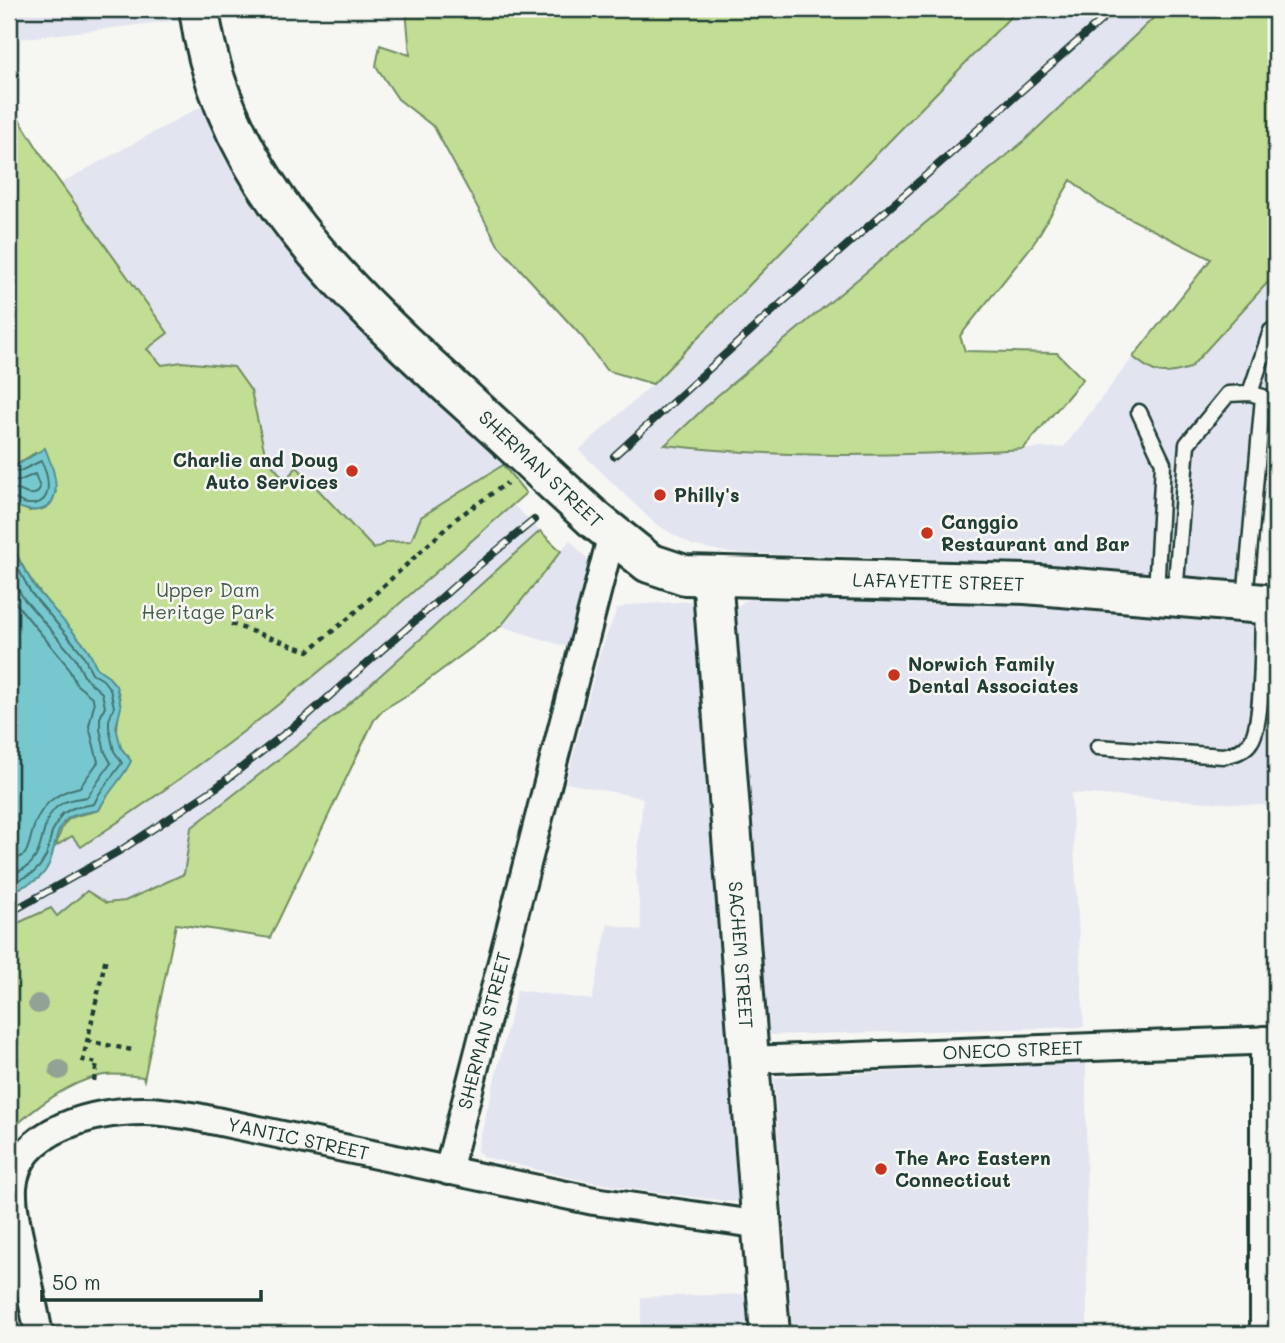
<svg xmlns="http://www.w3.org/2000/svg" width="1285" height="1343" viewBox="0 0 1285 1343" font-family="Mali,sans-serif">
	<rect width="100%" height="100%" fill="#f6f6f2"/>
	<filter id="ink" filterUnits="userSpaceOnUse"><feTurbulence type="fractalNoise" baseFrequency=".0143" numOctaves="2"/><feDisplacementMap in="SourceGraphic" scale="14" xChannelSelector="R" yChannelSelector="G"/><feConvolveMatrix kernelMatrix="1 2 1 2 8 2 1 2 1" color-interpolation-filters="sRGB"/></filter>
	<g filter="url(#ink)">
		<!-- built -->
		<path fill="#e2e4f0" d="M9 9H178L180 20 9 40Z
			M1018 9H1163L1024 141 717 396 666 445 780 454 901 455 1064 447 1133 357 1152 372 1190 368 1268 282 1276 283V397L1255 583 1032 564 889 557 730 553 692 545 654 523 579 450 653 384Z
			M202 106 219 148 241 187 297 262 348 316 503 465 526 493 513 504 546 537 456 622 449 615 342 710 191 828 184 874 125 901 106 903 87 891 57 916 51 908 9 927V893L38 879 52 859 56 846 72 836 82 847 122 820 243 732 379 621 85 392 168 333 61 183Z
			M570 540 587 559 589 566 567 647 501 626Z
			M910 597 953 598 1273 620V806L1071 793 1084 1027 769 1035 737 628V607L743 602 750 599Z
			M696 601 741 1197 734 1202 639 1190 576 1179 484 1157 477 1151 517 990 592 1000 608 924 642 931 636 875 643 798 566 783 600 653 617 609 629 605Z
			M1086 1063 1087 1334H793L774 1079 779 1077Z
			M749 1294 752 1334H641V1297Z"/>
		<!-- green -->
		<path fill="#c2dd94" stroke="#708d64" stroke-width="2" d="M406 9H1018L653 384 606 370 583 338 498 245 434 127 398 99 376 66 380 45 410 55Z
			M1163 9H1276V283L1268 282 1190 368C1161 377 1156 375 1133 357L1211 259 1099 203 1071 180 1034 243 960 336 965 351 1057 353 1083 379 1023 449C903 456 784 459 665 445L717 396 1024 141Z
			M9 103 53 173 168 333 147 349 162 365 182 362 234 367 251 391 266 458 285 480 297 467 374 549 388 542 411 541 421 517 503 465 526 493C446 563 367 634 284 700 219 752 150 801 81 847L72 836 56 846C65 812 70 819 99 810 108 791 121 778 129 757 103 734 129 711 116 687 112 678 104 675 97 668 91 662 90 652 84 645 55 611 22 578 9 534 6 525 9 512 9 502L29 511 38 510 56 492 35 453 9 469Z
			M540 531 561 551 501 626 409 694 384 709 374 720 270 938 176 924 144 1080 143 1077C130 1076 116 1073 104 1075 69 1081 33 1109 9 1132V927L51 908 57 916 87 891 106 903 125 901 184 874 191 828 342 710Z"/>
		<!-- water -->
		<path fill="#77c8ce" stroke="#549090" stroke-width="2" d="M45 448C50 461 58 479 55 493 51 517 24 512 9 502V455L16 466Z
			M9 534 21 564 36 589 87 648 97 668 107 675 116 686 121 707 116 727 121 748 131 761C123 779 107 792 99 810 89 813 75 812 67 819 51 832 58 862 39 878 30 885 18 888 9 893Z"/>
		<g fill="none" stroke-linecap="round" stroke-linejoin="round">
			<!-- shore -->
			<path stroke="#427572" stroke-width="2" d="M9 469 18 472 41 461C49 476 55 505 29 504 21 504 17 498 9 497
				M9 480 19 481 35 474 40 488 37 493C25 498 20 487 9 488
				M9 551 31 593 82 653 92 673 103 680 110 689 114 707 109 720V728L114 751 122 763 99 794 94 804 73 808 62 814 52 832 46 856 40 866 33 873 9 885
				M9 574 24 599 75 658 85 678 102 693 105 707 100 718V729L105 752 111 763 87 797C78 799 69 799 61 804 40 816 46 846 32 862 27 869 17 872 9 875
				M9 595 66 664 77 685 93 698 94 705 89 726 98 762 80 787C54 793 39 806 32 833 30 840 29 847 25 854L9 864"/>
			<defs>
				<path id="lane" d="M1250 393 1271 331
					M1139 412 1163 463 1156 593
					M1175 595 1187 444 1228 394 1250 393 1263 397 1245 600
					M1098 747 1223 756C1234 754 1245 751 1251 741 1264 722 1262 634 1263 606"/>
				<g id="street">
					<path d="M1264 1040V1334"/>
					<path id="s1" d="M749 1060 1276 1040"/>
					<path id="s2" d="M448 1171 612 534"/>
					<path id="s3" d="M39 1334C33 1305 27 1275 21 1245 17 1227 12 1207 13 1187 18 1128 96 1111 144 1111 162 1111 179 1114 197 1117L594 1201 762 1225"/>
				</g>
				<g id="secondary">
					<path d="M199 9C226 215 408 341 546 475"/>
					<path id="s4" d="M594 519 649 563 685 575 1026 584 1276 605"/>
					<path id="s5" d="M712 576 770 1334"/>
				</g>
			</defs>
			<!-- lane casing -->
			<use href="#lane" stroke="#1f3d34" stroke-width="19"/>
			<!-- street casing -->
			<use href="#street" stroke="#1f3d34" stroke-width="32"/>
			<!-- secondary casing -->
			<use href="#secondary" stroke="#1f3d34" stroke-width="44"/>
			<!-- path -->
			<path stroke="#1f3d34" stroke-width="4.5" stroke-dasharray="5 5" stroke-linecap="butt" d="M231 624 308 651 350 617 457 518 507 483
				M87 1041 132 1050
				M94 1081 97 1063 83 1060 106 957"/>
			<!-- lane -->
			<use href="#lane" stroke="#f6f6f2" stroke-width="14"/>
			<!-- street -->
			<use href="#street" stroke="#f6f6f2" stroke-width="26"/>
			<!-- secondary -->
			<use href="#secondary" stroke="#f6f6f2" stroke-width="38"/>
			<defs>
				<path id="rail" d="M614 456 768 315 1114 9
					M9 913 121 850 217 787 307 716 466 576 534 520"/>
			</defs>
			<!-- rail casing -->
			<use href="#rail" stroke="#1f3d34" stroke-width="8"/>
			<!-- rail -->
			<use href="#rail" stroke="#f6f6f2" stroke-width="5" stroke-dasharray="16" stroke-linecap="butt"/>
			<defs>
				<path id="secondary-bridge" d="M546 475 594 519"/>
			</defs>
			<!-- secondary-bridge casing -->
			<use href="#secondary-bridge" stroke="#1f3d34" stroke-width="44" stroke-linecap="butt"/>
			<!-- secondary-bridge -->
			<use href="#secondary-bridge" stroke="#f6f6f2" stroke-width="38"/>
		</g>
		<!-- trees -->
		<g fill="#92a294">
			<circle cx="38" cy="1004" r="10"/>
			<circle cx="59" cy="1070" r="10"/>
		</g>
	</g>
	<!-- markers -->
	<g fill="#c8321e" stroke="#f6f6f2" stroke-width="2.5">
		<circle cx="352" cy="471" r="7"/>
		<circle cx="660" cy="495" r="7"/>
		<circle cx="927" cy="533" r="7"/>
		<circle cx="894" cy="675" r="7"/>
		<circle cx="881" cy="1169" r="7"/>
	</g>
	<g text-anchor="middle" stroke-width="5" stroke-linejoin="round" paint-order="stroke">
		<!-- poi labels -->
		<g font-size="19" font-weight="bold" fill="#1f3d34" stroke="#f6f6f2" text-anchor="start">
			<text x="338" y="467" text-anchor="end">Charlie and Doug<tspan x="338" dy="22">Auto Services</tspan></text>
			<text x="674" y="502">Philly's</text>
			<text x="941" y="529">Canggio<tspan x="941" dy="22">Restaurant and Bar</tspan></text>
			<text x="908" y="671">Norwich Family<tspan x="908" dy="22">Dental Associates</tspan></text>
			<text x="895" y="1165">The Arc Eastern<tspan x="895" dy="22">Connecticut</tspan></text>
		</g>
		<!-- street labels -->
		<g font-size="19" fill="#1f3d34" stroke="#f6f6f2">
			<text transform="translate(541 469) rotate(43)" y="7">SHERMAN STREET</text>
			<text dy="7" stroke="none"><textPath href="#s4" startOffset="362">LAFAYETTE STREET</textPath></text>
			<text dy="7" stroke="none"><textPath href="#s5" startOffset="380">SACHEM STREET</textPath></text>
			<text dy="7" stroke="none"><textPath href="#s2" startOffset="145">SHERMAN STREET</textPath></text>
			<text dy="7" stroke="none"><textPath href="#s1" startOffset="264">ONECO STREET</textPath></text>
			<text dy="7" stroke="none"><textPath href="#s3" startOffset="472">YANTIC STREET</textPath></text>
		</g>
		<!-- park labels -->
		<g font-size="19" fill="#405d47" stroke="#f6f6f2">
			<text x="208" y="597">Upper Dam<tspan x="208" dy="22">Heritage Park</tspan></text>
		</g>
	</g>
	<!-- margin -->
	<rect width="1285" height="1343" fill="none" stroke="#f6f6f2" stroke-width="35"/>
	<rect x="18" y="18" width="1250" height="1308" fill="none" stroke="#1f3d34" stroke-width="2.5" filter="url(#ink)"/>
	<!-- scale -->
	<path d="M42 1290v10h219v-10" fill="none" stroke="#1f3d34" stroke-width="3.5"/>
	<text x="52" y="1290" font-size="21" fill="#1f3d34" stroke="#f6f6f2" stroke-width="5" paint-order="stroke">50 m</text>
</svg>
